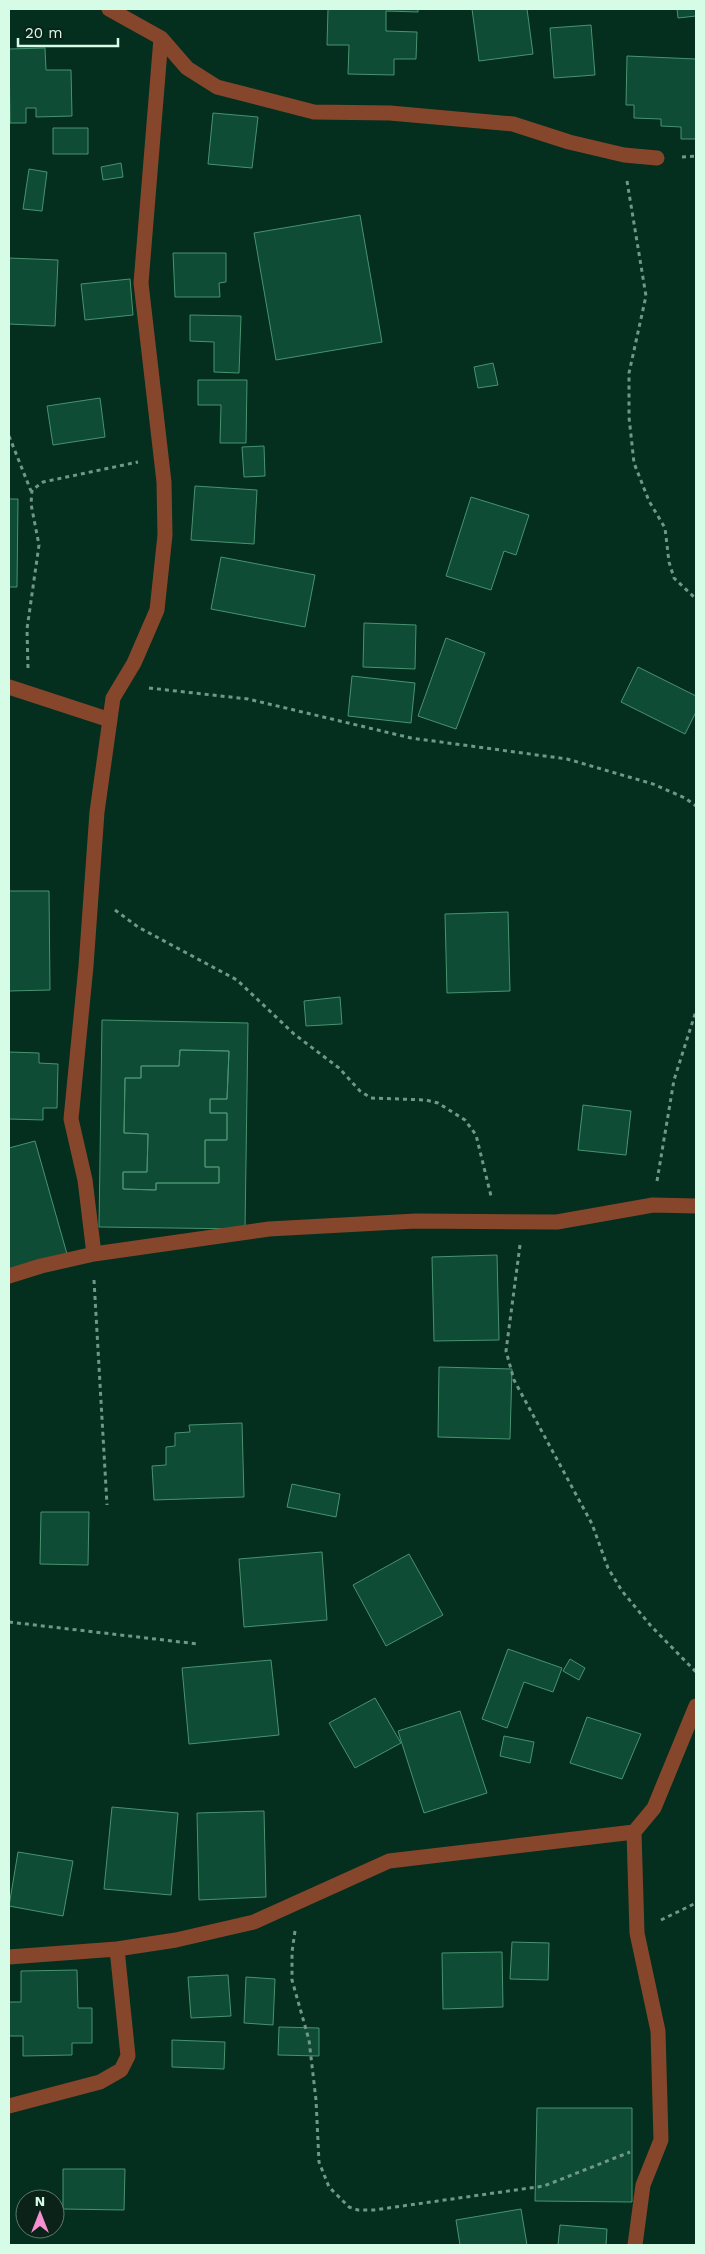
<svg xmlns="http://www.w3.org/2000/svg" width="705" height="2254" viewBox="0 0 705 2254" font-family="'Work Sans',sans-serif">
	<rect width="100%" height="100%" fill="#042e1e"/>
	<!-- building -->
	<path fill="#0f4c35" stroke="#489371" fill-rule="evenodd" d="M328 9H418V12L386 11V31L417 32 416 59H394V75L348 74 349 45H327Z
		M472 9H527L533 54 479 61Z
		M677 9H696V16L678 18Z
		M591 25 595 75 554 78 550 28Z
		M45 48 46 70H71L72 116 36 117V108H26V123H10L9 49Z
		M627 56 696 59V139H681V127L661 126V119L634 118V105H626Z
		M213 113 258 117 252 168 208 164Z
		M53 128H88V154H53Z
		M121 163 123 177 103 180 101 167Z
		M29 169 47 172 42 211 23 209Z
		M360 215 382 342 276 360 254 233Z
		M173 253H226V282L219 283 220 297H175Z
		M9 258 58 260 55 326 9 324Z
		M130 279 133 315 85 320 81 284Z
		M190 315 241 316 239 373 214 372V342L190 341Z
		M493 363 498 385 478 388 474 367Z
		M198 380H247L246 443H220L221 405H198Z
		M100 398 105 437 53 445 47 406Z
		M264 446 265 476 244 477 242 447Z
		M195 486 257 490 254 544 191 540Z
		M471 497 529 515 516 555 504 551 491 590 446 576Z
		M9 499H18L17 587H9Z
		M221 557 315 575 305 627 211 609Z
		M364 623 416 625 415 669 363 667Z
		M446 638 485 653 456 729 418 716Z
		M638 667 696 696V712L685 734 621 702Z
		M352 676 415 683 411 723 348 716Z
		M9 891H49L50 990 9 991Z
		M508 912 510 991 447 993 445 914Z
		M340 997 342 1024 306 1026 304 1001Z
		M102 1020 248 1023 245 1229 99 1227ZM180 1050 229 1051 227 1099H210V1113H227V1140H205V1167H219V1183H156V1190L123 1189V1172H147L148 1134 124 1133 125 1078H141V1066H179Z
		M180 1050 229 1051 227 1099H210V1113H227V1140H205V1167H219V1183H156V1190L123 1189V1172H147L148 1134 124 1133 125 1078H141V1066H179Z
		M9 1052 39 1053V1063L58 1064 57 1108H43V1120L9 1119Z
		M583 1105 631 1111 626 1155 578 1150Z
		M35 1141 67 1254 9 1271V1148Z
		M497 1255 499 1340 434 1341 432 1257Z
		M439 1367 512 1369 510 1439 438 1437Z
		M242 1423 244 1497 154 1500 152 1466 166 1465V1447L175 1446V1433L190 1432 189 1425Z
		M292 1484 340 1494 336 1517 287 1507Z
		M41 1512H89L88 1565 40 1564Z
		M322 1552 327 1620 244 1627 239 1559Z
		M409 1554 443 1615 386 1646 353 1585Z
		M508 1649 562 1668 553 1692 524 1682 507 1728 482 1719Z
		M570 1659 585 1668 579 1680 563 1671Z
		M271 1660 279 1735 189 1744 182 1668Z
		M375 1698 401 1743 355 1768 329 1723Z
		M460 1711 487 1793 424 1813 398 1731Z
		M587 1717 641 1734 622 1779 570 1763Z
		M504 1736 534 1742 530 1763 500 1756Z
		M112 1807 178 1813 171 1895 104 1889Z
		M264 1811 266 1897 199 1900 197 1813Z
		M18 1852 73 1861 63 1916 9 1906Z
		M512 1942 549 1943 548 1980 510 1979Z
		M502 1952 503 2007 443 2009 442 1953Z
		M77 1970 78 2008H92V2043H72V2055L23 2056V2036H9V2002H21V1971Z
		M228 1975 231 2016 191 2018 188 1977Z
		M246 1977 275 1979 273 2025 244 2023Z
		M279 2027 319 2028V2056L278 2055Z
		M172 2040 225 2042 224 2069 172 2067Z
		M537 2108H632V2202L535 2201Z
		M63 2169H125L124 2210 63 2209Z
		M521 2209 527 2245H460L456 2220Z
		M560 2225 607 2229 606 2245H558Z"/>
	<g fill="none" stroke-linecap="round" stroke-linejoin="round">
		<!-- path -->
		<path stroke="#719886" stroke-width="3" stroke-dasharray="4 4" stroke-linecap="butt" d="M682 157 696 156
			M627 181 646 296 629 373V417L634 463 649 501 665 528 669 562 674 578 696 599
			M9 436 31 491
			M28 668 27 629 39 545 31 504 32 490 43 482 138 462
			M149 688 248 699 411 738 567 759 653 784 685 798 696 806
			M115 910 138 927 237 980 294 1034 339 1068 360 1091 371 1098 426 1100 438 1103 465 1120 476 1135 491 1196
			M657 1181 674 1080 696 1011
			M520 1245 506 1351 514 1380 592 1524 608 1568 622 1591 651 1626 696 1672
			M94 1280 107 1505
			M9 1622 198 1644
			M661 1920 696 1903
			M295 1931 292 1952V1980L309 2040 316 2100 319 2162 329 2187 349 2207 358 2210H374L544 2186 630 2152"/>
		<!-- minor -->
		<path stroke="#86462b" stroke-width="15" d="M109 9 161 38 187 68 217 87 314 112 390 113 513 124 569 142 624 155 657 158
			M9 687 110 720
			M94 1254 85 1180 71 1119 86 966 97 812 113 698 134 663 157 610 165 535 164 482 141 283 161 38
			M9 1276 41 1266 94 1254 269 1229 416 1221 557 1222 653 1205 696 1206
			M9 1957 117 1949 176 1940 254 1922 389 1861 634 1832
			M9 2106 100 2082 121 2070 128 2056 117 1949
			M635 2245 643 2185 661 2140 658 2031 637 1933 634 1832 654 1808 696 1706"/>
	</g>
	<!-- border -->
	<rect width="705" height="2254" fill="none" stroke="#d6fbe7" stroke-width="20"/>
	<!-- north arrow -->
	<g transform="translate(40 2214)"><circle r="24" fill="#0a2218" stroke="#5c796b"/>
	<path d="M0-4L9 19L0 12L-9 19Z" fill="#f690d0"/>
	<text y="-8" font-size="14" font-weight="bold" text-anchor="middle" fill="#d6fbe7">N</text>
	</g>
	<!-- scale -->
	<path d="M18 38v8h100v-8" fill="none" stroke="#d6fbe7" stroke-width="2.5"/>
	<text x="25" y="38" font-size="15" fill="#d6fbe7" stroke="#0a2218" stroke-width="4" paint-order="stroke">20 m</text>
</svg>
